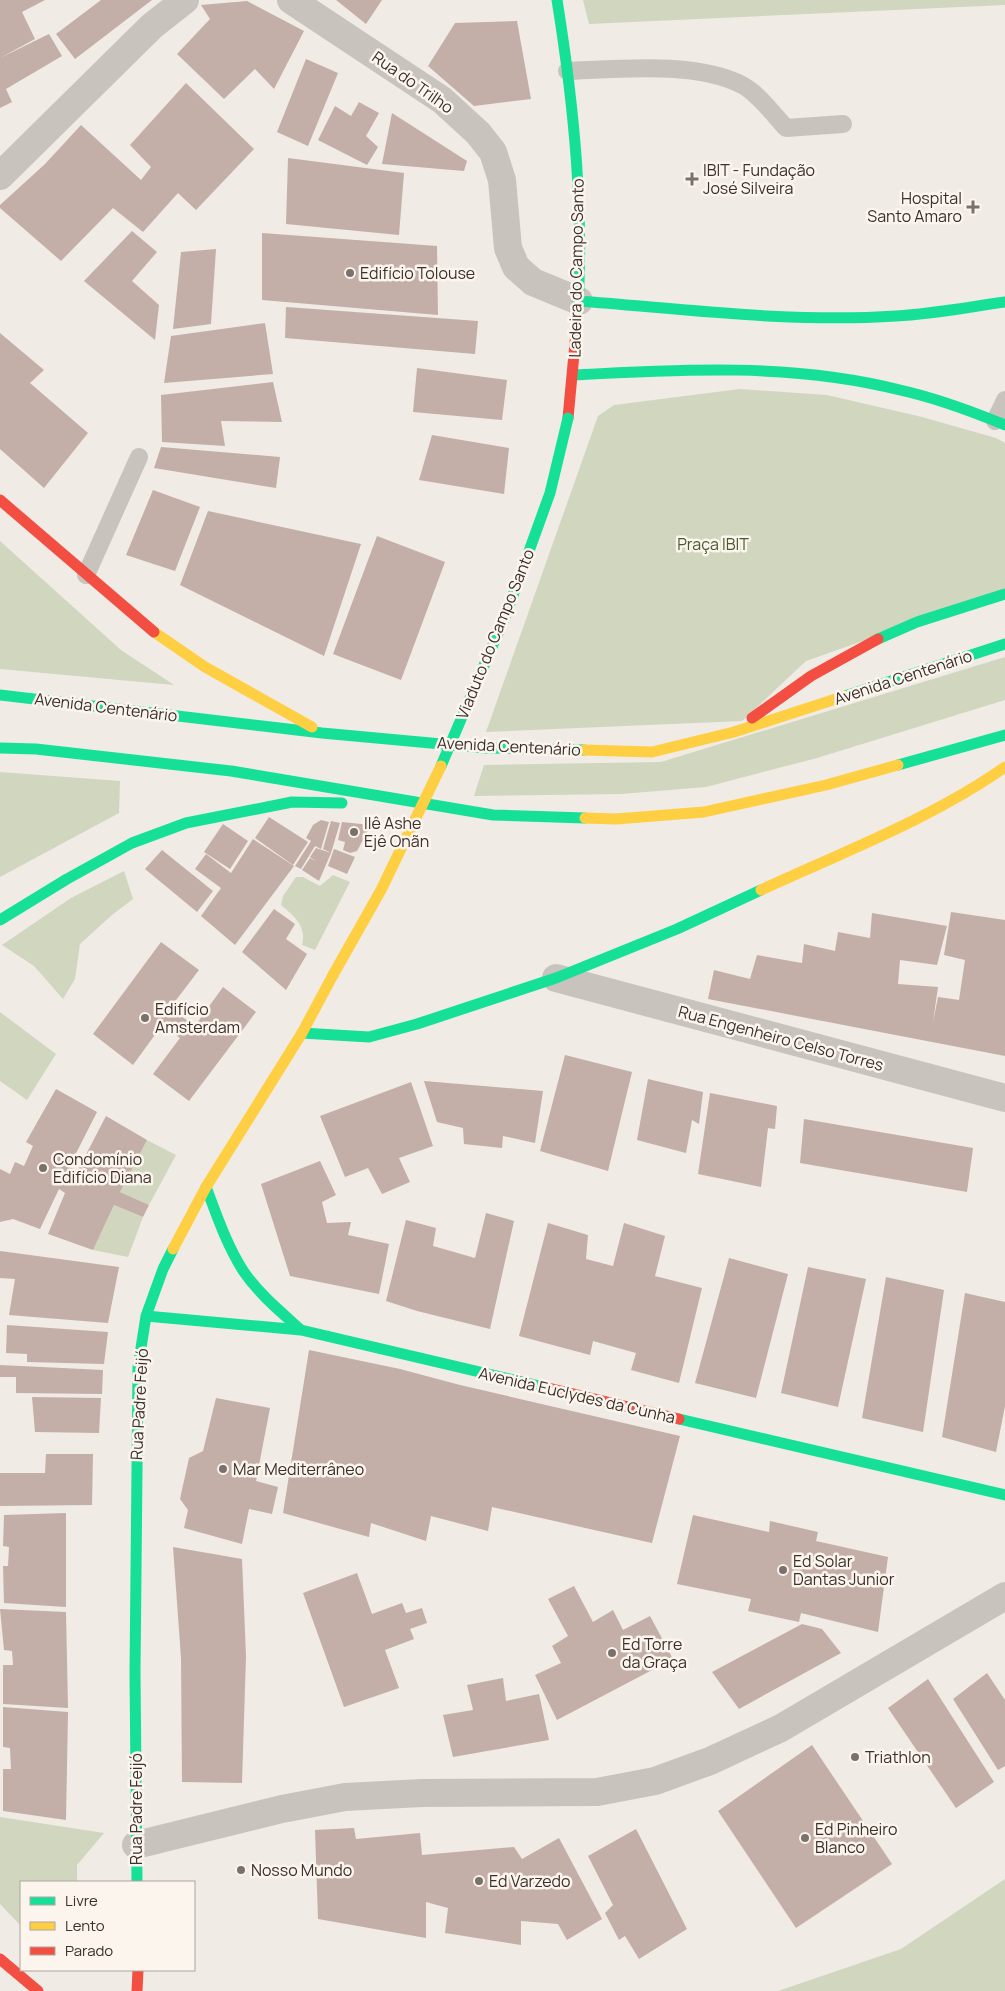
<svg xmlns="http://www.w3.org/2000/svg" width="1005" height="1991" viewBox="0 0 1005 1991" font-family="Manrope,sans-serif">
	<rect width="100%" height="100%" fill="#f0ebe5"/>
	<!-- green -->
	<path fill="#d1d6bf" d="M583 0H1005V5L589 24Z
		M740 389 827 395 922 417 996 438 1005 443V591L806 661 742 721 486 732 598 416 614 405Z
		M0 541 121 650 174 685 0 669Z
		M1005 657V700L817 758 706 787 621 794 474 796 484 765 661 762Z
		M0 772 120 781 119 813 0 877Z
		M124 871 133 899 112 915 80 944 75 979 63 999 34 966 2 945 71 898Z
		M333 875 350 882 315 950 302 945C307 926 294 916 281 905L283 896 296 877H303L320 886Z
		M0 1012 56 1054 27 1100 0 1081Z
		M147 1140 176 1155 149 1205 120 1192Z
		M114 1205 143 1217 128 1257 93 1250Z
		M0 1817 104 1833 77 1865V1882H21V1926L0 1904Z
		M1005 1879V1991H778L901 1949Z"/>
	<!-- building -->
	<path fill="#c3afa7" d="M0 0H45L22 12 35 39 0 58Z
		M101 0H152L75 59 56 34Z
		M336 0H382L366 24Z
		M247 1 304 31 274 89 255 69 224 99 177 54 210 19 201 5Z
		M517 21 531 99 474 106 428 66 455 23Z
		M49 34 62 56 6 89 12 102 0 108V58Z
		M306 59 338 73 308 146 277 132Z
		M186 83 254 149 196 210 178 193 143 232 113 208 61 261 0 208V205L45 164 81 125 141 180 151 167 130 145Z
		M359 102 379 113 366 136 378 147 367 165 318 140 335 106 351 116Z
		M392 113 467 161 464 171 382 164Z
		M288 158 404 173 399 235 286 224Z
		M132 231 157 252 132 281 159 305 155 340 84 281Z
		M262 233 437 246 438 315 262 300Z
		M216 249 211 324 173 329 181 252Z
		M286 307 478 321 475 354 285 338Z
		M265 323 273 374 164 383 171 336Z
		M0 333 44 370 30 383 88 433 44 488 0 449Z
		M417 368 507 380 502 420 413 412Z
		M273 382 282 422 221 421 225 446 162 442 161 395Z
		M432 435 509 448 504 494 419 480Z
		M161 447 280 457 276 488 154 468Z
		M153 490 200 507 175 571 126 555Z
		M208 511 361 544 324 656 180 585Z
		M377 536 445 562 401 680 333 654Z
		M269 817 308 842 293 865 255 838Z
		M321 820 329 822 321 849 315 846 301 869 295 866 311 841 306 838 313 825Z
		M331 821 340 823 331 853 323 849Z
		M342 822 371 825 357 851 350 853 343 850 345 842 338 840Z
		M223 824 248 841 230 869 204 852Z
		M253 839 294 866 235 945 201 916 221 888 195 869 206 854 231 873Z
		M316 848 331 853 319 881 302 870 310 858 316 861 310 857Z
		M334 849 355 857 347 874 328 866Z
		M162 850 213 891 197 912 145 869Z
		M274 909 295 924 286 939 307 954 286 990 242 952Z
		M951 912 1005 920V1056L708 999 714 970 750 979 757 955 802 963 804 944 835 951 838 932 870 938 872 913 947 926 937 965 900 960 898 984 938 987 933 1022 938 997 959 1000 965 960 944 955Z
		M161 942 199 970 170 1008 195 1026 223 987 256 1012 189 1101 153 1074 180 1038 162 1025 133 1065 93 1034Z
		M565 1055 632 1072 608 1171 540 1151Z
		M648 1079 703 1092 699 1124 692 1120 686 1153 637 1140Z
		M424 1081 543 1091 535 1143 503 1136 502 1148 464 1144 463 1128 437 1122Z
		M411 1082 433 1146 399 1158 410 1182 382 1194 368 1168 345 1177 320 1116Z
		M56 1089 97 1112 69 1167 78 1170 106 1116 147 1140 120 1192 149 1205 143 1217 114 1205 93 1250 48 1234 65 1193 59 1189 40 1229 13 1219 0 1222V1169L10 1174 15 1162 24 1166 33 1146 26 1142Z
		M710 1093 777 1106 775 1129 768 1128 761 1187 698 1174Z
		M804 1119 973 1148 967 1192 800 1163Z
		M320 1161 336 1195 322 1202 327 1223 351 1222 348 1235 389 1244 379 1294 290 1276 261 1184Z
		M486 1213 514 1221 490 1329 417 1311 386 1301 406 1220 436 1228 433 1246 475 1258Z
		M548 1223 588 1235 586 1259 613 1266 624 1223 665 1236 655 1276 702 1288 679 1383 631 1370 636 1353 593 1341 590 1355 519 1336Z
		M0 1251 119 1267 108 1323 9 1315 15 1279 0 1278Z
		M729 1258 788 1274 756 1398 695 1383Z
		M808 1267 866 1279 838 1407 781 1393Z
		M886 1277 944 1290 923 1432 862 1418Z
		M965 1293 1005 1302V1406L996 1452 942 1437Z
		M7 1325 108 1332 104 1364 27 1362V1354L6 1353Z
		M309 1350 400 1369 460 1385 680 1436 652 1543 492 1507 488 1531 431 1516 426 1541 371 1523 369 1537 283 1513Z
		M0 1365 103 1370 102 1394 16 1393V1377H0Z
		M32 1397 101 1398 99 1433 35 1432Z
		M216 1398 270 1408 256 1481 278 1487 272 1514 249 1509 242 1544 184 1528 188 1510 180 1499 189 1458 203 1451Z
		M46 1454H93L92 1505 0 1506V1473H45Z
		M66 1513V1607L4 1603 3 1566H8L9 1547 3 1546 4 1515Z
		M693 1515 769 1532 770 1521 818 1532 816 1541 888 1557 878 1632 801 1613 799 1622 748 1611 751 1599 677 1584Z
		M173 1547 242 1559 246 1656 242 1783 182 1782 181 1658Z
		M357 1573 372 1614 402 1603 406 1613 422 1608 427 1623 410 1629 414 1639 385 1650 399 1688 344 1707 303 1593Z
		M574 1586 593 1622 613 1610 623 1630 650 1616 673 1659 557 1720 535 1675 561 1663 552 1646 568 1636 548 1599Z
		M0 1609 66 1612 68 1708 3 1704V1665H13L12 1651 4 1650Z
		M802 1624 822 1629 841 1653 739 1709 712 1672Z
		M987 1673 1005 1700V1766L998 1770 953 1699Z
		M503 1678 506 1701 539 1694 549 1740 453 1757 443 1715 473 1710 467 1685Z
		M928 1679 994 1782 956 1808 888 1708Z
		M3 1707 68 1712 66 1820 3 1811V1769H11L10 1748 3 1747Z
		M812 1745 892 1864 796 1928 718 1811Z
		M354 1828 356 1839 420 1833 422 1855 514 1847 522 1859 559 1838 602 1919 567 1940 558 1924 521 1921V1945L445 1933 448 1908 426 1902V1938L318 1919 315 1830Z
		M636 1829 687 1929 639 1959 625 1936 619 1940 605 1913 613 1905 588 1856Z"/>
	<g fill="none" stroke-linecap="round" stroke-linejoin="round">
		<!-- lane -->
		<path stroke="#c9c3be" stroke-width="18" d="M567 71C618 69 697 61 742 85 758 93 774 115 786 128L843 124
			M995 421 1005 400
			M86 575 139 457"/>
		<!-- street -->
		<path stroke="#c9c3be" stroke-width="28" d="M291 0 442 100 478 133 493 152 502 180 508 248 516 267 533 282 579 301
			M0 176 152 26 185 0
			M556 978 1005 1098
			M136 1845 282 1809 345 1797 422 1793 597 1792 655 1781 710 1761 781 1728 1005 1596"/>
		<!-- fast -->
		<path stroke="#16e098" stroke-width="11" d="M557 0C574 106 585 215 577 322
			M579 301C684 309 791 323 896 316 933 314 969 307 1005 302
			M574 375C682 369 794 363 900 390 936 398 971 411 1005 425
			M878 639 917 622 1005 594
			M0 695 322 733 485 748 584 750
			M845 696 1005 644
			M0 748 36 749 231 771 493 815 585 818
			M898 765 1005 735
			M0 920 67 879 132 843 186 823 292 802 342 803
			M302 1033 369 1037 417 1024 556 978 677 929 761 890
			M206 1187C217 1216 227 1246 244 1272 259 1294 281 1312 301 1330
			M146 1316 301 1330 544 1387
			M679 1419 1005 1495
			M137 1882 135 1673 138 1367 146 1316 163 1269 173 1249"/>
		<!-- slow -->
		<path stroke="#ffcf43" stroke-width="11" d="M154 632 205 667 312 727
			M584 750 652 752 734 732 845 696
			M585 818 616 819 704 812 826 785 898 765
			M761 890C841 853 933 818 1005 767
			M173 1249 206 1187 302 1033 333 975"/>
		<!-- jam -->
		<path stroke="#f24e42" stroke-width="11" d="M568 418 577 322
			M0 500 154 632
			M752 718 811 676 878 639
			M544 1387 679 1419
			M0 1959 38 1991
			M137 1991 138 1970"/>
		<!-- fast-bridge -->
		<path stroke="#16e098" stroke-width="11" d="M441 766 507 612 550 493 568 418"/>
		<!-- slow-bridge -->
		<path stroke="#ffcf43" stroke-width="11" d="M333 975 381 890 441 766"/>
	</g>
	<!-- markers -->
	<g fill="#7a716c" stroke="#fbf5ee" stroke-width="2">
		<path d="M689.5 171.5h5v5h5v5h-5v5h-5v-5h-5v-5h5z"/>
		<path d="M970.5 199.5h5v5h5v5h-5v5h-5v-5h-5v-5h5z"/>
		<circle cx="350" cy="273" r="5"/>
		<circle cx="354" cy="832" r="5"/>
		<circle cx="145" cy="1018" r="5"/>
		<circle cx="43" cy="1168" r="5"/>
		<circle cx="223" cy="1469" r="5"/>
		<circle cx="783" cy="1570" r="5"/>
		<circle cx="612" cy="1653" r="5"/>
		<circle cx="855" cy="1757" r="5"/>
		<circle cx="805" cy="1838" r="5"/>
		<circle cx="241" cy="1870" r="5"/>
		<circle cx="479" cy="1881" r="5"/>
	</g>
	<g text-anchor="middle" stroke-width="5" stroke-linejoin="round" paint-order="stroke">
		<!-- street labels -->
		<g font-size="16" fill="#3b302b" stroke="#fbf5ee">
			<text transform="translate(413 82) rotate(35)" y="6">Rua do Trilho</text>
			<text transform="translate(576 268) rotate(-89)" y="6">Ladeira do Campo Santo</text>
			<text transform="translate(495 634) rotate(-68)" y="6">Viaduto do Campo Santo</text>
			<text transform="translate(903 677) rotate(-18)" y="6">Avenida Centenário</text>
			<text transform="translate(106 707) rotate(7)" y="6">Avenida Centenário</text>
			<text transform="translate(509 746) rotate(3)" y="6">Avenida Centenário</text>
			<text transform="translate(781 1038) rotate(15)" y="6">Rua Engenheiro Celso Torres</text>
			<text transform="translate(577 1395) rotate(13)" y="6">Avenida Euclydes da Cunha</text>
			<text transform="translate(139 1404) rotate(-87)" y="6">Rua Padre Feijó</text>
			<text transform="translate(136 1809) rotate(-90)" y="6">Rua Padre Feijó</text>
		</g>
		<!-- poi labels -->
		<g font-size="16" fill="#3b302b" stroke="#fbf5ee" text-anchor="start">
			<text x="703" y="176">IBIT - Fundação<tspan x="703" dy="18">José Silveira</tspan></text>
			<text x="962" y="204" text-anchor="end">Hospital<tspan x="962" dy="18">Santo Amaro</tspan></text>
			<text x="360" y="279">Edifício Tolouse</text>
			<text x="364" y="829">Ilê Ashe<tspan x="364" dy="18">Ejê Onãn</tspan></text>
			<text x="155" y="1015">Edifício<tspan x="155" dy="18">Amsterdam</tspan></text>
			<text x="53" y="1165">Condomínio<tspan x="53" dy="18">Edifício Diana</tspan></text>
			<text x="233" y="1475">Mar Mediterrâneo</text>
			<text x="793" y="1567">Ed Solar<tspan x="793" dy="18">Dantas Junior</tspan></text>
			<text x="622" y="1650">Ed Torre<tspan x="622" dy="18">da Graça</tspan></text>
			<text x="865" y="1763">Triathlon</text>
			<text x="815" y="1835">Ed Pinheiro<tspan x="815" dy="18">Blanco</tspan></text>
			<text x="251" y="1876">Nosso Mundo</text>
			<text x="489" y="1887">Ed Varzedo</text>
		</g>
		<!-- park labels -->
		<g font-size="16" fill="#4a5a2e" stroke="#fbf5ee">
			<text x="713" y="550">Praça IBIT</text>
		</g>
	</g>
	<!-- legend -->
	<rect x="20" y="1881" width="175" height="90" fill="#fbf5ee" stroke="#aea6a0"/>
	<rect x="30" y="1897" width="25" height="8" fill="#16e098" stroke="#aea6a0"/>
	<text x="65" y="1906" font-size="15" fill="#3b302b">Livre</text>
	<rect x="30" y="1922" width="25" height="8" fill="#ffcf43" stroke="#aea6a0"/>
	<text x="65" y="1931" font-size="15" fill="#3b302b">Lento</text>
	<rect x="30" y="1947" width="25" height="8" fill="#f24e42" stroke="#aea6a0"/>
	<text x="65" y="1956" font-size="15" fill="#3b302b">Parado</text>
</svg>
